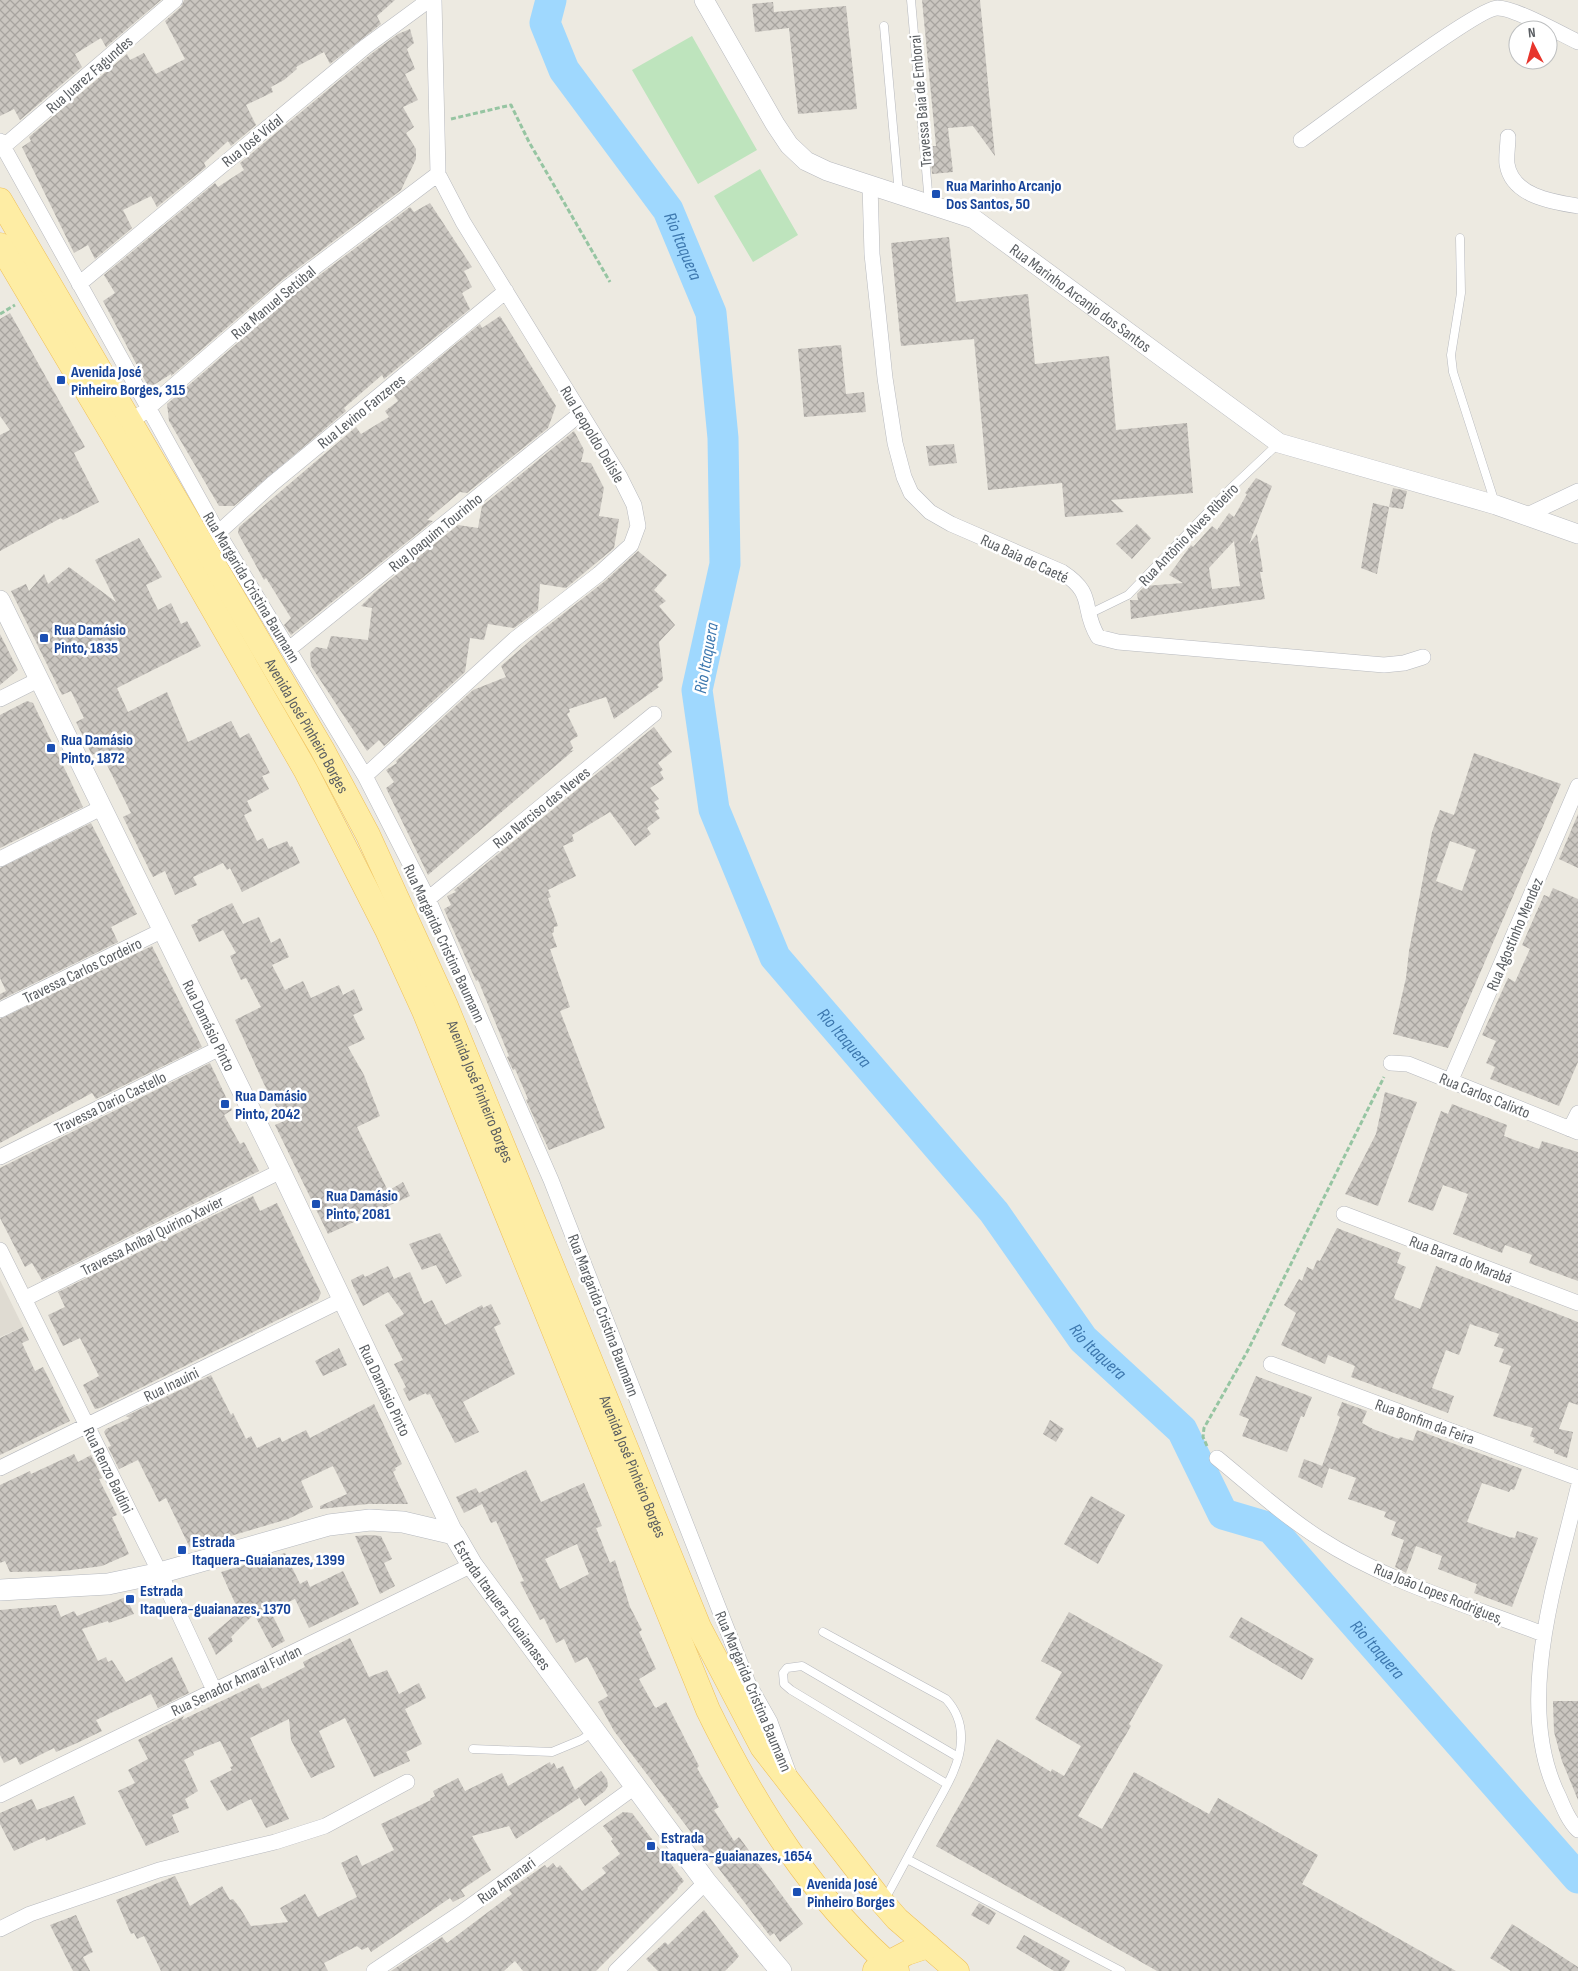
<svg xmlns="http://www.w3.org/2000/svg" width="1578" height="1971" viewBox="0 0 1578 1971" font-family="'Sofia Sans Condensed',sans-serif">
	<defs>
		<pattern id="building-cross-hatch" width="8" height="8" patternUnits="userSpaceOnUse" patternTransform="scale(1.25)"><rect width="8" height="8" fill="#cac6c0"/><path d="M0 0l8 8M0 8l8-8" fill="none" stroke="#a7a49f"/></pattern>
	</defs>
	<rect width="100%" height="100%" fill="#edeae1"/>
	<!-- education -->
	<path fill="#dfdbd2" d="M0 1280 23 1327 0 1337Z"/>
	<!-- grass -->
	<path fill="#bee4bd" d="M692 36 757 150 698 184 632 70Z
		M760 169 798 235 753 262 714 196Z"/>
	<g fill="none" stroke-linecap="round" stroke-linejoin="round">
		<!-- river -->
		<path stroke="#9fd8fe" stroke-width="31" id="s1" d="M551 0 545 23 564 70 668 210 711 313 723 438 725 564 697 690 714 809 775 957 994 1212 1083 1339 1182 1430 1223 1514 1271 1528 1578 1878"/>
	</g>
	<!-- building -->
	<path fill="url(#building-cross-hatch)" fill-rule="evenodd" d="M0 0H161L106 47 101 38 75 54 82 67 20 120 14 109 0 116Z
		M184 0H395L377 16 381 24 330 64 324 52 296 67 297 69 284 80 271 87 273 92 246 105 256 125 231 146 228 141 204 163 206 167 157 207 151 196 123 210 132 228 95 259 88 245 74 253 22 147 31 141 29 137 127 54 130 60 144 53 156 74 185 59 165 21 181 7Z
		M922 0H980L995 156 973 126 948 128 953 172 932 174 930 146H936Z
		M773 2 774 12 846 6 857 109 798 114 789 28 755 32 752 4Z
		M410 29 414 43 407 49 415 69 405 74 418 100 403 107 414 127 406 133 416 149V159L401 190 281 281 171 376V374L149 388 103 301 115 293 104 275 215 183 218 187 244 170 240 163 371 54 398 34Z
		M430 203 472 267 464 271 472 287 462 293 470 309 384 379 382 375 344 408 346 411 234 506H219L169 421 167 404 293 295 410 207 414 212Z
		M949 237 956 302 1028 294 1035 364 1109 356 1116 430 1187 423 1193 493 1111 500 1124 512 1065 517 1062 483 988 490 974 339 901 346 891 243Z
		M10 313 85 447 74 453 99 502 63 520 61 518 0 551V435L10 430 0 416V319Z
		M500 316 556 406 548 428 467 493 460 492 427 520 433 521 291 635 284 625 291 618 266 578 264 580 238 533 239 527 356 427 361 434 389 417 385 411 398 401 394 395 480 324 482 328Z
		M841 345 846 394 864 392 866 412 804 417 798 349Z
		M574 431 584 450 581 462 591 463 604 488 599 516 619 519 614 548 566 588 540 584 538 610 514 628 488 624 484 640 470 638 465 672 384 746 379 740 367 751 311 666 310 653 316 647 327 649 331 636 368 640 372 608 361 606 375 592 458 525 478 528 482 506Z
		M954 444 957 463 929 466 926 446Z
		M1256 478 1272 486 1249 544 1257 534 1263 572H1260L1265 599 1131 619 1130 600H1138L1137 594 1145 586 1183 583 1169 575 1191 545 1193 547 1212 526 1217 530 1229 513 1234 517 1247 494 1245 493ZM1234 541 1240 586 1212 589 1209 568Z
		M1393 488 1407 491 1403 509 1389 507Z
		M1373 503 1389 507 1377 574 1361 568Z
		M1137 524 1151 538 1132 559 1116 544Z
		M139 538 162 577 146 585 158 610 171 603 181 624 187 621 201 646 117 688 128 712 167 692 188 742 231 721 240 738 249 733 270 773 262 776 269 789 247 801 252 811 244 815 257 841 263 838 268 849 287 841 290 847 292 846 300 863 242 892 230 868 227 870 223 863 193 877 197 885 175 895 165 871 153 877 123 817 131 813 100 751 92 755 76 722 84 718 71 691 62 695 11 591 26 584 29 591 44 574 48 584 69 567 116 602 95 560Z
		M638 551 667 575 654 590 666 601 659 606 675 625 659 642 663 680 657 685 659 687 614 719 606 697 569 709 570 712 567 714 578 736 570 741 573 748 570 751 574 750 428 875 386 788 394 782 386 770 397 763 396 761 473 690 506 677 501 666 540 632 605 581Z
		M0 634 18 670 0 685Z
		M27 701 33 703 83 807 0 848V715Z
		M654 727 672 752 658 763 663 770 660 772 664 779 650 788 659 799 654 802 659 809 655 811 660 818 647 828 651 834 635 846 610 812 572 835 574 841 563 846 576 876 548 890 551 897 548 898 558 926 554 927V932L552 933 557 947 550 949 570 1007 560 1011 605 1128 549 1150 526 1100 528 1099 515 1069 513 1070 507 1057 509 1056 478 980 476 981 444 909 451 905 447 896 456 892 454 890Z
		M1474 753 1561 784 1448 1048 1393 1034 1406 978 1409 951 1432 832 1440 810 1454 815ZM1450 841 1476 850 1462 891 1436 881Z
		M1578 814V868L1559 859Z
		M91 823 137 914 111 927 118 942 0 1000V994L6 991 0 978V868Z
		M1553 888 1578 899V1062L1559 1106 1490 1079 1495 1067 1486 1063 1496 1041 1482 1035 1508 978 1515 982 1530 949 1522 945 1544 895 1549 897Z
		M232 903 243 924 259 917 271 943 280 938 289 957 272 965 285 990 303 981 311 998 339 985 343 995 354 989 363 1010 353 1015 365 1039 348 1047 364 1075 380 1116 357 1127 388 1191 403 1182 410 1196 328 1234 275 1125 284 1121 264 1084 235 1020 261 1007 246 978 241 980 230 956 236 953 223 930 199 942 191 925 198 922 197 920Z
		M152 946 202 1047 96 1099 92 1093 0 1143V1019Z
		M210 1063 232 1110 224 1115 240 1144 244 1142 259 1171 42 1280 32 1263 25 1267 0 1218V1168Z
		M1385 1092 1417 1102 1378 1206 1345 1194 1376 1134Z
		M1452 1104 1507 1125 1504 1136 1539 1149 1542 1141 1578 1152V1281L1529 1263 1532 1255 1505 1245 1502 1253 1453 1234 1468 1194 1443 1185 1433 1211 1408 1202 1441 1111 1448 1114Z
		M253 1196 260 1211 277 1203 321 1293 318 1300 100 1408 95 1409 83 1385 99 1376 80 1338 63 1346 48 1315 65 1307 58 1292Z
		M1337 1228 1401 1253 1397 1263 1406 1267 1394 1297 1395 1299 1420 1309 1436 1266 1578 1322V1405L1569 1402 1559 1429 1573 1432 1567 1458 1554 1453V1450L1533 1442 1535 1438 1530 1436 1533 1428 1493 1416 1511 1366 1499 1362 1504 1349 1494 1346 1499 1334 1470 1324 1459 1355 1446 1350 1432 1388 1454 1396 1448 1413 1351 1377 1355 1366 1328 1355 1325 1364 1281 1345 1296 1313 1284 1305 1299 1279 1302 1281 1307 1267 1313 1270 1317 1260 1320 1261Z
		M440 1233 462 1276 446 1284 436 1265 422 1270 409 1244Z
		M388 1266 394 1279 410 1272 424 1304 432 1300 445 1325 482 1305 483 1308 491 1304 501 1324 494 1327 515 1374 463 1402 479 1432 460 1441 455 1443 430 1394 427 1395 426 1393 409 1401 403 1389 406 1387 394 1364 403 1360 385 1325 404 1314 388 1292 363 1306 353 1286 351 1280 363 1274 365 1277Z
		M23 1327 29 1340 22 1343 35 1371 43 1367 70 1421 0 1455V1338Z
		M339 1348 347 1365 323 1376 315 1361Z
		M211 1375 231 1415 233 1413 246 1439 251 1436 257 1448 280 1437 282 1442 306 1430 310 1438 374 1404 402 1464 395 1468 396 1470 393 1472 408 1504H368L320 1509V1506L347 1494 333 1466 301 1481 313 1507 288 1519 190 1548 166 1498 159 1502 138 1460 119 1469 108 1447 111 1446 104 1432 106 1429 130 1418 126 1416Z
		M1256 1376 1312 1397 1304 1417 1301 1416 1287 1452 1242 1436 1249 1419 1239 1415Z
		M1342 1402 1367 1411 1362 1423 1373 1429 1399 1439 1400 1437 1413 1441 1417 1430 1522 1469 1514 1490 1511 1489 1509 1492 1482 1483 1467 1522 1509 1537 1515 1538 1517 1531 1538 1538 1512 1607 1474 1593 1477 1584 1438 1569 1442 1556 1416 1546 1406 1573 1395 1567 1404 1540 1391 1535 1396 1522 1384 1517 1386 1512 1348 1499 1356 1478 1329 1468 1322 1488 1298 1477 1304 1459 1325 1467 1322 1466 1340 1417 1337 1415Z
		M1050 1420 1064 1429 1056 1442 1043 1434Z
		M74 1454 78 1462 91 1455 102 1478 99 1479 117 1515 112 1517 129 1554 102 1566 64 1571 10 1572 5 1561 0 1563V1485L30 1471 31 1474Z
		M526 1470 541 1502 584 1483 602 1526 596 1528 610 1563 615 1560 630 1607 642 1630 639 1632 656 1669 639 1679 654 1706 656 1708 666 1702 699 1766 697 1768 719 1807 714 1810 734 1841 739 1837 803 1924 780 1942 774 1933 770 1936 614 1731 598 1702 608 1696 587 1657 575 1663 564 1639 556 1643 544 1618 540 1620 520 1582 524 1581 496 1521 491 1523 482 1504 464 1513 456 1497 476 1488 479 1493ZM577 1544 589 1574 560 1589 545 1559Z
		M1091 1496 1125 1515 1098 1564 1064 1544Z
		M370 1535 381 1536 392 1559 384 1563 395 1586 380 1594 355 1536Z
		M285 1553 300 1584 307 1580 310 1587 343 1571 359 1604 309 1628 295 1599 270 1610 285 1641 272 1648 254 1614 231 1637 233 1641 216 1655 208 1638 239 1612 221 1572Z
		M126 1597 134 1614 109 1623 108 1621 82 1629 98 1661 106 1657 108 1662 112 1660 126 1682 172 1657 189 1693 158 1708 151 1694 96 1720 102 1731 77 1743 56 1752 54 1748 20 1765 16 1757 4 1763 0 1755V1610L56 1605 61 1617 74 1611 77 1616Z
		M1069 1612 1163 1665 1129 1724 1131 1726 1078 1816 1102 1829 1134 1772 1209 1814 1218 1798 1318 1855 1302 1884 1456 1971H1157L936 1846 997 1739 1051 1772 1052 1769 1064 1776 1081 1746 1035 1719 1062 1672 1041 1661Z
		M1241 1617 1314 1659 1302 1680 1229 1637Z
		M350 1638 369 1677 387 1670 399 1694 419 1683 426 1698 405 1709 422 1744 406 1752 410 1761 374 1777 345 1718 319 1731 335 1767 311 1778 291 1740 289 1719 250 1738 289 1819 266 1828 251 1799 227 1811 210 1781 232 1770 230 1767 233 1766 220 1741 193 1752 194 1755 184 1760 198 1791 185 1799 189 1808 172 1815 179 1832 146 1846 118 1791 135 1783 128 1770 148 1759 138 1740 184 1716 182 1720 259 1683 262 1689 305 1667 303 1662Z
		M1553 1701H1578V1800L1562 1761 1554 1732Z
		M550 1762 551 1765 554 1763 557 1769 563 1766 575 1790 601 1771 607 1779 608 1786 605 1791 585 1806 577 1794 579 1798 516 1839 509 1826 472 1836 491 1870 461 1890 465 1896 453 1902 450 1898 371 1952 368 1947 362 1950 357 1946 324 1963 328 1971H161L144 1936 137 1939 134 1933 131 1934 116 1900 175 1876 190 1906 222 1886 230 1900 233 1899 240 1908 251 1926 288 1922 280 1908 305 1894 318 1917 357 1897 341 1863 357 1855 362 1866 394 1850 381 1824 431 1800 430 1799 435 1796 433 1791 458 1778 465 1791 502 1773 508 1786Z
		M74 1796 86 1824 46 1841 45 1837 14 1851 0 1824V1813L32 1799 37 1810Z
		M623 1812 632 1813 684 1881 677 1888 678 1889 596 1971H523L515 1961 504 1971H391L442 1937 447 1943 512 1894 509 1890 545 1865 547 1868 553 1863 557 1868 560 1865 582 1891 606 1873 602 1868 620 1854 611 1841 613 1839 603 1826Z
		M979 1903 996 1913 989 1925 971 1915Z
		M704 1910 739 1956 735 1961 725 1971H658L646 1959 665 1942 668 1945Z
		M76 1915 93 1952 83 1957 90 1971H73L50 1925Z
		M1512 1924 1578 1967V1971H1511L1490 1958Z
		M1024 1935 1070 1961 1064 1971H1054L1016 1948Z"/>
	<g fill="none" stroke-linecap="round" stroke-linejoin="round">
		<defs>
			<path id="service" d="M911 0 929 203
				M884 26 899 194
				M1460 238 1461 293 1451 355 1453 372 1495 503
				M1089 614 1128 595 1230 489 1279 443
				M823 1632 946 1699C957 1711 962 1724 961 1741 960 1768 941 1795 929 1818 914 1845 900 1872 885 1899
				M473 1749 552 1752 581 1740 593 1732
				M947 1784 791 1690 784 1684 783 1673 787 1668 802 1666 958 1757
				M907 1859 1121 1971"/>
			<path id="minor" d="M1508 137C1508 146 1506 156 1507 164 1512 196 1552 202 1578 206
				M1301 140C1328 121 1477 8 1497 8 1513 7 1561 34 1578 42
				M0 141 218 533 365 776 428 899 551 1180 748 1683 770 1722 789 1774
				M3 147 175 0
				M870 185 872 254 885 378 895 443 904 477 911 493 930 512 951 524 1062 572C1097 595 1080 607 1098 637L1118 642 1384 665 1404 663 1423 657
				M79 284 365 47 429 0
				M140 415 287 288 438 174
				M1525 516 1578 491
				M218 533 272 484 506 291
				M289 649 580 414
				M0 699 40 679
				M365 776 515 639 599 574 631 545 638 526 634 505 620 477 463 222 438 174 434 0
				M0 859 101 808
				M428 899 654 714
				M0 1010 163 930
				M1391 1063 1408 1064 1578 1132
				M1450 1082 1578 786
				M1570 1129 1578 1113
				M0 1157 220 1048
				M1344 1214 1578 1303
				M0 1250 160 1573 214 1690
				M24 1299 281 1171
				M1271 1364 1578 1478
				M1217 1458C1250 1485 1283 1515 1319 1538 1387 1582 1468 1605 1543 1634
				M0 1468 342 1300
				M1578 1488C1556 1581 1513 1706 1559 1797 1564 1809 1569 1821 1578 1830
				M0 1795 472 1565
				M0 1929 30 1914 159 1870 275 1842 325 1826 407 1782
				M374 1971 461 1913 636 1786
				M616 1971 706 1882"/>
			<g id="tertiary">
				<path id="s2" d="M704 0 775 124 789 145 806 161 827 171 974 219 1279 443 1496 505 1578 534"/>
				<path id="s3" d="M0 600 281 1171 454 1534"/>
			</g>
			<g id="secondary">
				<path id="s4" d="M0 1590 108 1584 156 1574 329 1525 370 1520 403 1522 454 1534 472 1565 706 1882 781 1971"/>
			</g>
			<g id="primary">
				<path id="s5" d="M0 200 322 749 368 835 446 1006 699 1627 762 1747 883 1903 897 1919 957 1971"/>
				<path d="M0 245 113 435 306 771 387 930 424 1011 708 1710C755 1806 814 1901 897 1971"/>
				<path d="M875 1970 907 1953 928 1946"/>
			</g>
		</defs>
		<!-- service casing -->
		<use href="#service" stroke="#b7b9be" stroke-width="9"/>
		<!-- minor casing -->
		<use href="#minor" stroke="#b7b9be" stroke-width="16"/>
		<!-- tertiary casing -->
		<use href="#tertiary" stroke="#b7b9be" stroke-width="20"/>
		<!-- secondary casing -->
		<use href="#secondary" stroke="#b5b8be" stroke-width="22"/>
		<!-- primary casing -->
		<use href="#primary" stroke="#f0c057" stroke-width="25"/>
		<!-- path -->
		<path stroke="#96c5a2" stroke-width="3" stroke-dasharray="5 2.5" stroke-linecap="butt" d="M451 119 511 105 529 142 610 282
			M0 314 15 305
			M1207 1446 1203 1437 1204 1428 1247 1352 1384 1077"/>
		<!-- service -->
		<use href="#service" stroke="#fff" stroke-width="8"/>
		<!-- minor -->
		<use href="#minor" stroke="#fff" stroke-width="15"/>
		<!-- tertiary -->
		<use href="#tertiary" stroke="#fff" stroke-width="19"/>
		<!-- secondary -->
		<use href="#secondary" stroke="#fff" stroke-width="21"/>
		<!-- primary -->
		<use href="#primary" stroke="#feeda4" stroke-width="24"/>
	</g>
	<!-- markers -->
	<g fill="#1a4fb4" stroke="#fff" stroke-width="2">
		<rect x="931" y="189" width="10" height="10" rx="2.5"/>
		<rect x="56" y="375" width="10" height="10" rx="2.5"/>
		<rect x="39" y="633" width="10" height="10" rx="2.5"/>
		<rect x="46" y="743" width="10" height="10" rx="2.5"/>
		<rect x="220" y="1099" width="10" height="10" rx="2.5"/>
		<rect x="311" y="1199" width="10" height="10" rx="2.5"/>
		<rect x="177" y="1545" width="10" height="10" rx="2.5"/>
		<rect x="125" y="1594" width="10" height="10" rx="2.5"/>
		<rect x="646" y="1841" width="10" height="10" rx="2.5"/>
		<rect x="792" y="1887" width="10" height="10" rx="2.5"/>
	</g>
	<g text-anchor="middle" stroke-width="5" stroke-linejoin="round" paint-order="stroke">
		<!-- street labels -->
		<g font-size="16" fill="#5a5e62" stroke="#fff">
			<text transform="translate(89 74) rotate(-41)" y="6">Rua Juarez Fagundes</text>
			<text transform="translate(920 101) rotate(-95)" y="6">Travessa Baia de Emborai</text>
			<text transform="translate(252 140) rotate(-39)" y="6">Rua José Vidal</text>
			<text dy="6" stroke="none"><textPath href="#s2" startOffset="502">Rua Marinho Arcanjo dos Santos</textPath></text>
			<text transform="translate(273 302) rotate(-40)" y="6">Rua Manuel Setúbal</text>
			<text transform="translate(361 411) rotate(-39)" y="6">Rua Levino Fanzeres</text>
			<text transform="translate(593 434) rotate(59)" y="6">Rua Leopoldo Delisle</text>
			<text transform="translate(435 532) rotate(-39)" y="6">Rua Joaquim Tourinho</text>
			<text transform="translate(1188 534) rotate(-46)" y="6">Rua Antônio Alves Ribeiro</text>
			<text transform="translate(1025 558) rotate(25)" y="6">Rua Baia de Caeté</text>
			<text transform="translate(252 587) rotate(59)" y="6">Rua Margarida Cristina Baumann</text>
			<text dy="6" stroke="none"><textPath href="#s5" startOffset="609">Avenida José Pinheiro Borges</textPath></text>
			<text transform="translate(541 807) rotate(-39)" y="6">Rua Narciso das Neves</text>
			<text transform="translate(1514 934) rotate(-67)" y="6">Rua Agostinho Mendez</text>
			<text transform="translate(445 943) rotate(65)" y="6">Rua Margarida Cristina Baumann</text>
			<text transform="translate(82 970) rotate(-26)" y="6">Travessa Carlos Cordeiro</text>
			<text dy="6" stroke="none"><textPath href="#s3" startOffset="474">Rua Damásio Pinto</textPath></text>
			<text dy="6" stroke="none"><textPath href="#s5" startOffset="1014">Avenida José Pinheiro Borges</textPath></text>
			<text transform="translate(1485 1095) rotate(22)" y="6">Rua Carlos Calixto</text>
			<text transform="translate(110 1102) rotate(-26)" y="6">Travessa Dario Castello</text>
			<text transform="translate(152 1235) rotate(-27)" y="6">Travessa Aníbal Quirino Xavier</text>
			<text transform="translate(1461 1259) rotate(21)" y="6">Rua Barra do Marabá</text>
			<text transform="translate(604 1315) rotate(69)" y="6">Rua Margarida Cristina Baumann</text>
			<text transform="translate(171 1384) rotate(-26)" y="6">Rua Inauini</text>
			<text dy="6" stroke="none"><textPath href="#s3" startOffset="879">Rua Damásio Pinto</textPath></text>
			<text transform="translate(1425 1421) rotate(20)" y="6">Rua Bonfim da Feira</text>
			<text dy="6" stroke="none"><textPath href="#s5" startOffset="1419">Avenida José Pinheiro Borges</textPath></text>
			<text transform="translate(109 1470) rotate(64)" y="6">Rua Renzo Baldini</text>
			<text transform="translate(1439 1593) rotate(22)" y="6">Rua João Lopes Rodrigues,</text>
			<text dy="6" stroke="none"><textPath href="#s4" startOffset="550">Estrada Itaquera-Guaianases</textPath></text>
			<text transform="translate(236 1680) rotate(-26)" y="6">Rua Senador Amaral Furlan</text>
			<text transform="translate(754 1691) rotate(67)" y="6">Rua Margarida Cristina Baumann</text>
			<text transform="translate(506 1880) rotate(-36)" y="6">Rua Amanari</text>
		</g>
		<!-- transit labels -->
		<g font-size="16" font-weight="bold" fill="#164399" stroke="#fff" text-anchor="start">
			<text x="946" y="191">Rua Marinho Arcanjo<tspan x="946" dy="18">Dos Santos, 50</tspan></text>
			<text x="71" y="377">Avenida José<tspan x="71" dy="18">Pinheiro Borges, 315</tspan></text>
			<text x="54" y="635">Rua Damásio<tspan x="54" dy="18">Pinto, 1835</tspan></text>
			<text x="61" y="745">Rua Damásio<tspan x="61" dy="18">Pinto, 1872</tspan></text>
			<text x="235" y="1101">Rua Damásio<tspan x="235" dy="18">Pinto, 2042</tspan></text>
			<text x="326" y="1201">Rua Damásio<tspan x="326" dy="18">Pinto, 2081</tspan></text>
			<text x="192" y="1547">Estrada<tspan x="192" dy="18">Itaquera-Guaianazes, 1399</tspan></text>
			<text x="140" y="1596">Estrada<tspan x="140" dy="18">Itaquera-guaianazes, 1370</tspan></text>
			<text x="661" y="1843">Estrada<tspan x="661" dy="18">Itaquera-guaianazes, 1654</tspan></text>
			<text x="807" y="1889">Avenida José<tspan x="807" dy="18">Pinheiro Borges</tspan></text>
		</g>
		<!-- water labels -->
		<g font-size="18" font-style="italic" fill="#3d78af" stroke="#fff">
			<text dy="6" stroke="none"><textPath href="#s1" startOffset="288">Rio Itaquera</textPath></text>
			<text transform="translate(706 658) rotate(-80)" y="6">Rio Itaquera</text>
			<text dy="6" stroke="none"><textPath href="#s1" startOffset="1128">Rio Itaquera</textPath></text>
			<text dy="6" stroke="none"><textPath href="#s1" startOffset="1532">Rio Itaquera</textPath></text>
			<text dy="6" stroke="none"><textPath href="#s1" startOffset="1952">Rio Itaquera</textPath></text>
		</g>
	</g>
	<!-- north arrow -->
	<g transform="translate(1533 45) rotate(354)"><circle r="24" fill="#ffffff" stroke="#bdbfc0"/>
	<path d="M0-4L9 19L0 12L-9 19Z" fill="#e7352c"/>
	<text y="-8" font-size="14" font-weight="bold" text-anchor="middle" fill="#5a5e62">N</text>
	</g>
</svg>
